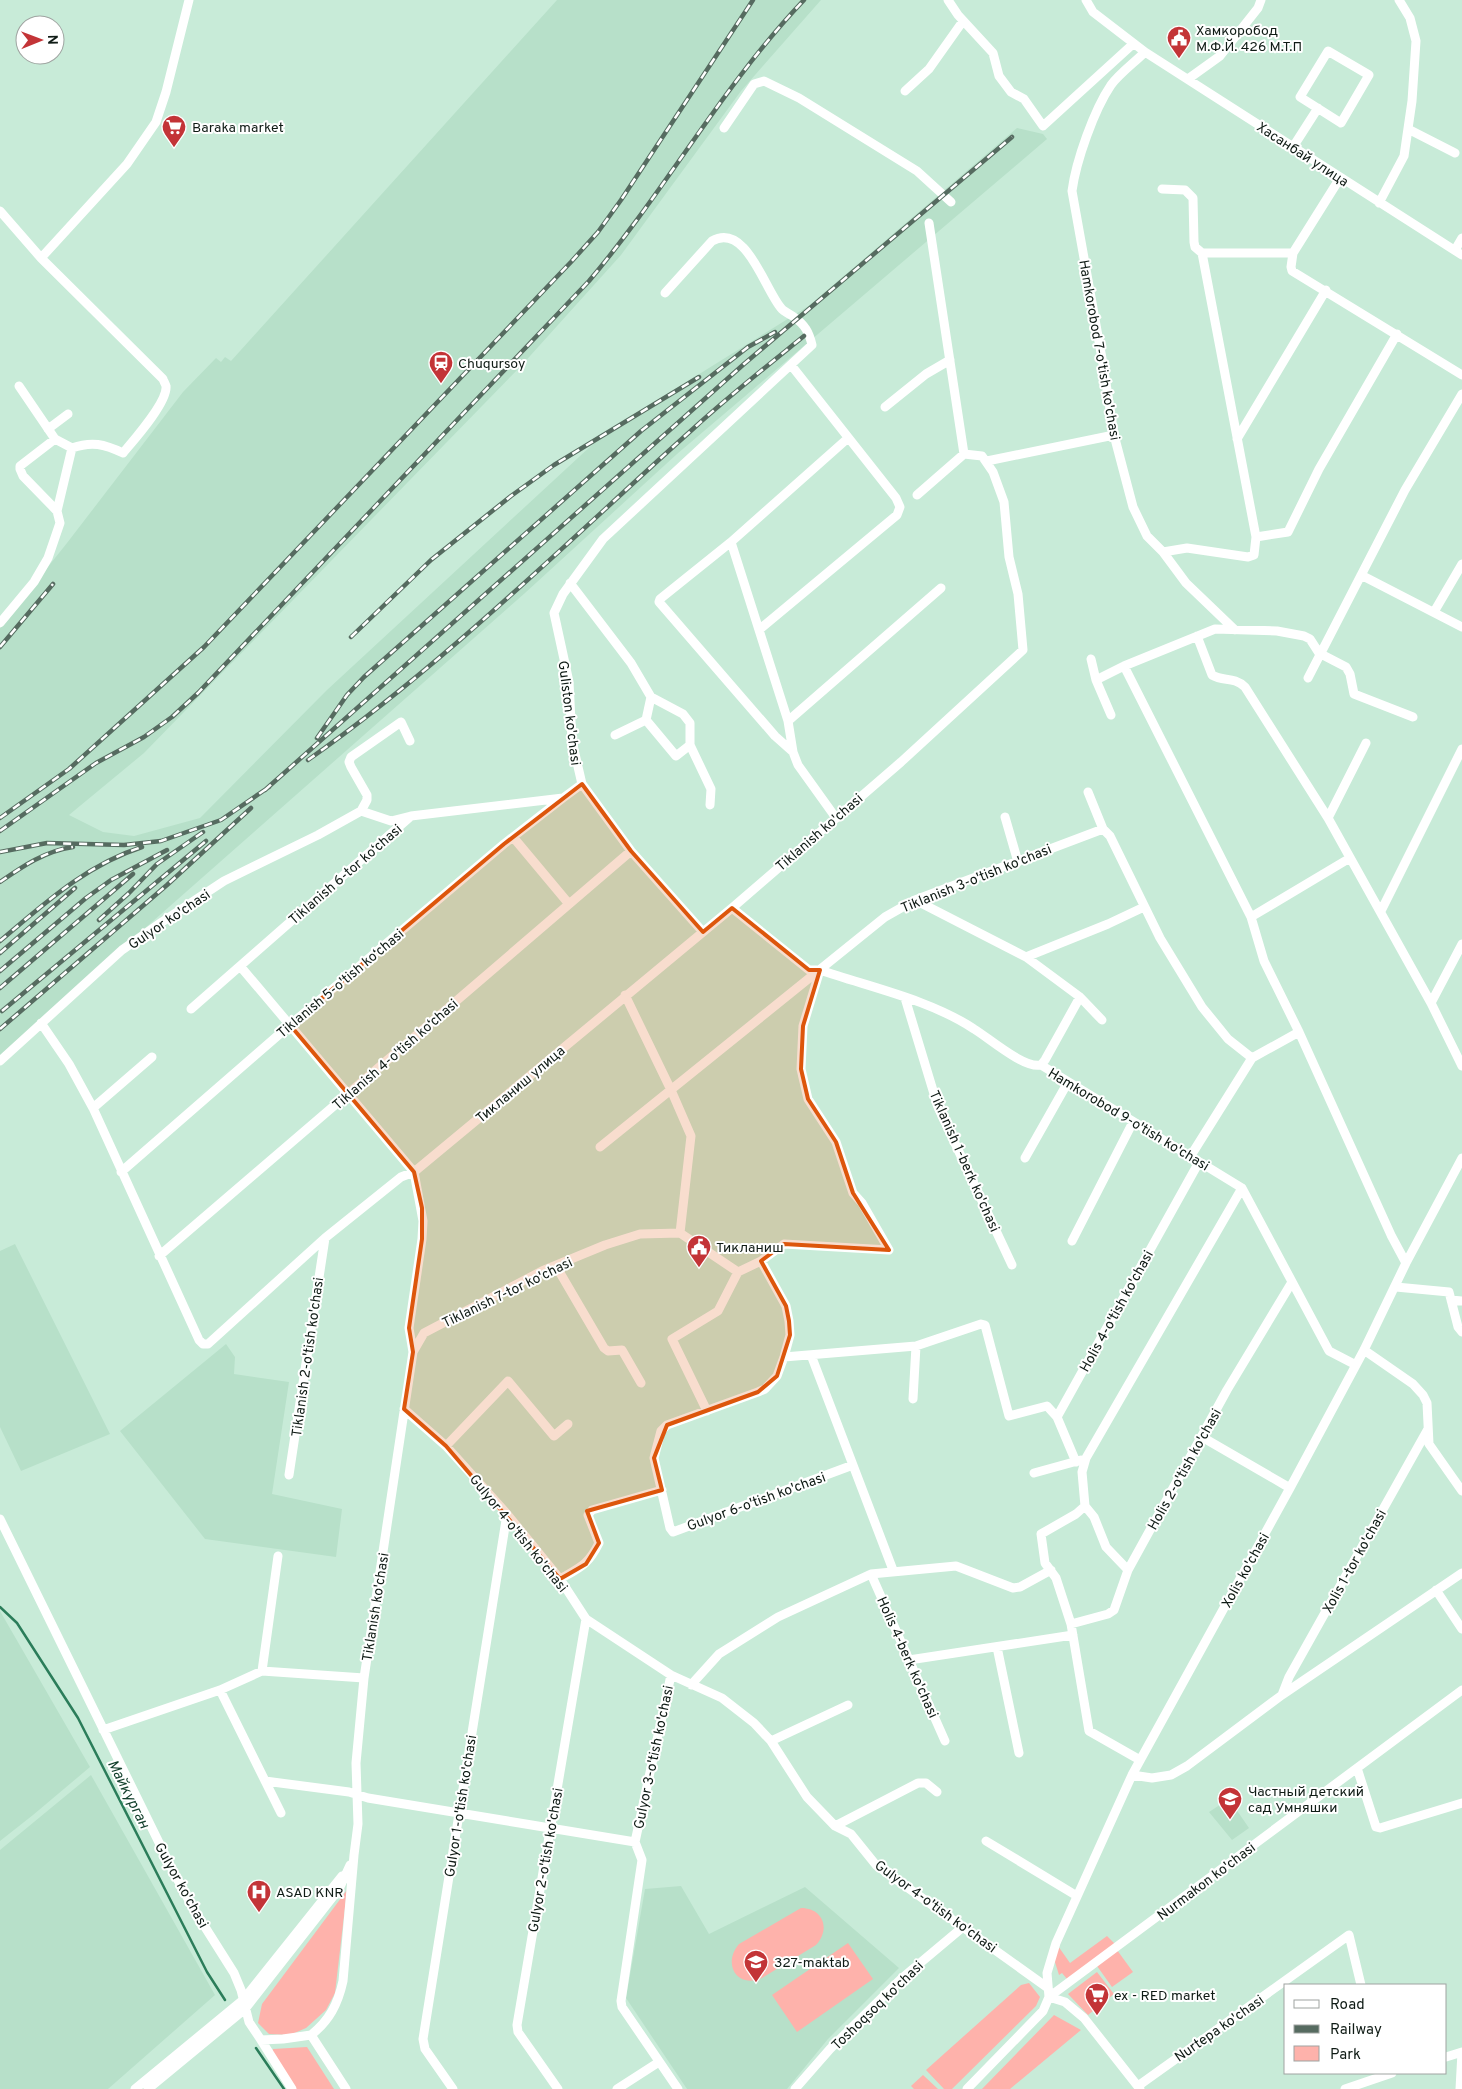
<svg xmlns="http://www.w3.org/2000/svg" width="1462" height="2089" viewBox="0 0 1462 2089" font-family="Overpass,sans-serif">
	<rect width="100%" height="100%" fill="#c8ebd8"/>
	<!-- built -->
	<path fill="#b7e0c9" d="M557 0H821L741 91 621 255 521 366 144 753 69 815 103 832 134 836 200 818 327 690 606 432 810 305 1017 128 1043 134 1047 139 677 454 525 593 0 1056V627L67 543 183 392 216 358 221 362 225 357 231 361Z
		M15 1244 110 1434 21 1471 0 1427V1251Z
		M226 1344 235 1357 234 1374 289 1382 272 1494 342 1509 336 1557 205 1539 120 1431Z
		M0 1611 90 1767 33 1815 0 1841Z
		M91 1775 215 1995 108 2089H0V1850Z
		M1229 1799 1249 1828 1232 1840 1209 1812Z
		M681 1886 709 1934 805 1887 899 1968 828 2039 787 2089H687L626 1998 645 1889Z"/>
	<!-- green -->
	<path fill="#feb2ab" d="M347 1890 335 1993 326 2010 306 2028 290 2035 269 2034 258 2023 262 2004Z
		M801 1908C823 1908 831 1929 816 1945L762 1978C737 1989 722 1964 739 1944Z
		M1107 1936 1115 1944 1067 1979 1062 1973 1059 1975 1054 1959 1058 1946 1070 1963Z
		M848 1943 873 1979 797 2032 772 1995Z
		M1117 1950 1133 1972 1112 1987 1097 1966Z
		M1097 1972 1114 1994 1088 2015 1068 1994Z
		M1029 1983 1040 1997 1036 2006 952 2089H944L926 2070 1021 1985Z
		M1054 2015 1081 2030 1010 2089H982Z
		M307 2047 334 2089H295L272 2054 273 2049Z
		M923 2075 938 2089H914L911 2086Z"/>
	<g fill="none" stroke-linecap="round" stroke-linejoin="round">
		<!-- stream -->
		<path stroke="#2b7d5a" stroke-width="2.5" d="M0 1607 17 1623 78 1718 207 1972 225 2000
			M256 2048 284 2089"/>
		<!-- minor -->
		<path stroke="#fff" stroke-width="9" d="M948 0 958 15 993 53 999 76 1011 92 1024 99 1043 126 1133 44
			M1086 0 1093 12 1145 52 1462 255
			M1328 51 1369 75 1341 123 1300 97Z
			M1145 52C1134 63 1120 73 1111 85 1094 110 1076 161 1072 191L1103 364 1114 435 1133 507 1147 536 1163 552 1186 583 1235 630
			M1188 79 1220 56 1258 8 1261 0
			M905 91 929 69 963 21
			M724 128 754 84 764 81 799 98 917 171 951 202
			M1408 129 1455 153
			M1293 147 1318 108
			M1340 178 1293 253 1291 267 1292 271 1462 375
			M1162 189 1185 190 1193 198 1194 242 1195 247 1202 253
			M1379 203 1404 156 1412 101 1416 41 1410 18 1399 0
			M0 211 41 258 163 379C163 380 166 385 166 386 168 402 133 441 123 453 104 444 92 441 72 448L57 511 60 523 48 558 34 582 0 623
			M929 223 964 454
			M1455 250 1462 238
			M41 258 127 164 156 122 166 92 189 0
			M665 293 712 241C746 222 764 288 781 308 784 312 790 314 794 317 805 325 809 332 812 345L603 539 563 594 554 613 569 682 572 741 582 784 631 851 703 932
			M19 386 55 439 72 448
			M885 407 926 374 950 360
			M48 429 68 414
			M55 439 20 466V469L23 476 57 511
			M1237 439 1326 290
			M987 461 1114 435
			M1256 537 1288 532 1319 469 1397 334
			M731 542 788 721 793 752 798 765 836 818
			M1163 552 1187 548 1248 557 1254 555 1256 537 1202 253H1293
			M1361 575 1462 627
			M570 583 631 663 651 697 683 714 690 723V745L711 789 710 805
			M1434 612 1462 564
			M760 629 897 515 900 507 896 498 791 365
			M1197 636 1212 675C1224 682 1233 676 1245 687L1328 818 1431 1003 1462 1066
			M1091 659 1096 680
			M1124 666 1251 917 1264 961 1299 1032 1391 1235 1406 1263
			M1308 678 1405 490 1462 394
			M1111 715 1096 680 1124 666 1215 629 1277 631 1304 636 1310 639 1319 653 1346 667 1350 674 1354 694 1413 717
			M646 720 676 756 690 745
			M788 721 941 588
			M615 735 646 720 651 697
			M793 752 775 736 659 602 660 599 731 542 847 439
			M1088 792 1103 829
			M361 811 391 821 411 816 563 798 582 784
			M361 811 367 800V795L351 767 349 762 351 757 401 722 410 741
			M1005 817 1018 862
			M1328 818 1366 743
			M513 837 569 904
			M915 900 1026 957 1108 924 1144 907
			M732 908 809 970H820C869 987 931 1000 974 1029 989 1038 1024 1069 1041 1065L1242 1188 1329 1351 1356 1365
			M1381 911 1462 749
			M1251 917 1350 858
			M1026 957 1080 997 1102 1020
			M240 966 414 1172 423 1221 422 1239 409 1328 413 1352 364 1678 356 1763 358 1824 354 1855 343 1981C338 2004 329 2021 311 2035
			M820 970 803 1026 801 1069 808 1099 836 1142 853 1193 862 1203 889 1250
			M625 995 671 1090 691 1136 680 1233
			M905 998 938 1107 1012 1265
			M1431 1003 1462 944
			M191 1009 411 816
			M41 1023 69 1064 93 1108 199 1340 203 1344H208L325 1238 401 1177 414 1172 732 908 901 762 1023 650 1018 594 1009 557 1004 502 993 472 982 456 964 454 917 495
			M0 1061 122 950 162 922 224 881 318 835 361 811
			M1041 1065 1045 1060 1080 997
			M93 1108 152 1057
			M600 1147 885 917 915 900 1103 829 1110 836 1160 938 1202 1007 1228 1039 1252 1058 1299 1032
			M1190 1157 1252 1058
			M1025 1158 1068 1082
			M121 1172 290 1025 504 844 563 798
			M1072 1241 1133 1122
			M159 1256 631 851
			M761 1261 786 1306 789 1321 790 1335 784 1357 777 1376 765 1389 758 1392 667 1425 661 1431 654 1458 670 1528 673 1532 853 1465
			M556 1266 604 1348 608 1351 622 1350 641 1383
			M1396 1287 1449 1292 1458 1327 1462 1332
			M1451 1300 1462 1301
			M1364 1350 1413 1384 1423 1395 1427 1403 1429 1444 1462 1491
			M413 1352 424 1333 542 1271 605 1245 640 1234 680 1233 738 1272 761 1261 784 1244 889 1250
			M811 1355 893 1570
			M784 1357 916 1346 981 1324 985 1325 1009 1416 1047 1406 1057 1417
			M913 1399 916 1346
			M404 1409 446 1446 507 1514 560 1579 586 1619 671 1675 722 1698 754 1723 771 1741 807 1797 835 1826 851 1834 876 1865 1048 1988
			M707 1411 672 1339 718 1311 738 1272
			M1202 1437 1290 1488
			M446 1446 508 1381 554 1436 568 1424
			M1076 1462 1057 1417 1199 1162
			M1034 1473 1081 1460
			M289 1475 325 1238
			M1085 1506 1076 1514 1041 1534 1045 1563 1056 1578 1071 1624 1089 1731 1140 1760
			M0 1519 172 1869 193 1908 234 1973 241 1990 249 2022 261 2040 283 2039 311 2035
			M1128 1570 1106 1547 1094 1517 1085 1506 1082 1472 1086 1458 1242 1188
			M871 1574 945 1741
			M560 1579C581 1567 588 1565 599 1543L588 1515 592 1510 662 1490
			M1436 1590 1462 1629
			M1071 1624 1108 1614 1114 1610 1128 1570 1227 1390 1292 1282
			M997 1647 1019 1753
			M909 1660 1073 1635
			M262 1671 278 1556
			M671 1675 635 1842 642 1860 621 2001 622 2007 678 2089
			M691 1685 719 1654 778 1617 871 1574 956 1566 1013 1588 1020 1587 1051 1570
			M220 1690 281 1813
			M1282 1695 1462 1573
			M103 1730 220 1690 262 1671 364 1678
			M771 1741 848 1705
			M1357 1768 1376 1827 1380 1828 1462 1803
			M1132 1775 1152 1778 1171 1775 1187 1766 1282 1695 1289 1677 1428 1429
			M265 1781 349 1792 368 1798 635 1842
			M835 1826 918 1783H926L937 1792
			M986 1841 1077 1896
			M1049 1997 1047 1973 1056 1943 1132 1775 1290 1488 1364 1350 1406 1263 1462 1158
			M1049 1997 1065 2002 1084 2018 1140 2089
			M311 2035 346 2089
			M261 2040 292 2089
			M1446 2057 1462 2052
			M1138 2086 1349 1935 1361 1985
			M135 2089 243 2000 342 1876
			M148 2089 245 2009 339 1889 350 1865
			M453 2089 425 2049 423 2039 507 1514
			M558 2089 518 2032 517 2025 586 1619
			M617 2089 659 2062
			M795 2089 830 2049 901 1979 963 1927
			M967 2089 1043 2011 1049 1997 1462 1690
			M1345 2089 1392 2073
			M1460 2089 1462 2052"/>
		<defs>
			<path id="rail" d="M351 637 431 560 511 496 554 465 699 377
				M0 647 53 584
				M317 738 347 695 364 677 641 431 748 347 775 332
				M308 760C447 662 568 541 694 428 729 396 767 366 804 336
				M265 790 744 364 1012 137
				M0 818 69 769 204 647 571 262 598 232 621 200 753 0
				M0 831 96 763 144 737 172 717 198 693 589 281C666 190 722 86 804 0
				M0 852 47 843 124 845 161 841 221 820 269 787
				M0 882C23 866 45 851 73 847
				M99 920 129 893 157 864 203 832
				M0 941C44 904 86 865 142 847
				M0 953 75 888
				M0 971 86 898 111 880 167 850
				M0 988 133 874
				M2 1011 206 841
				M0 1029 167 885 251 808"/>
		</defs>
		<!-- rail casing -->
		<use href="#rail" stroke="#566b60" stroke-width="4.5"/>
		<!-- rail -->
		<use href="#rail" stroke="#fff" stroke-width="2.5" stroke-dasharray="8" stroke-linecap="butt"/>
	</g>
	<!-- marked area -->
	<path fill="#dd560c" fill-opacity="0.2" stroke="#dd560c" stroke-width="4" stroke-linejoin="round" d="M582 784 631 851 703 932 732 908 809 970H820L803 1026 801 1069 808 1099 836 1142 853 1193 889 1250 784 1244 761 1261 786 1306 789 1321 790 1335 777 1376 758 1392 667 1425 654 1458 662 1490 587 1511 599 1543 586 1564 560 1579 446 1446 404 1409 413 1352 409 1328 422 1239V1208L414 1172 290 1025 504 844Z"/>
	<!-- icons -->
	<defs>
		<symbol id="civic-pin" viewBox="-11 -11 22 30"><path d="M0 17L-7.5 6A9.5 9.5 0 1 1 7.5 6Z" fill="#c33437" stroke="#fff"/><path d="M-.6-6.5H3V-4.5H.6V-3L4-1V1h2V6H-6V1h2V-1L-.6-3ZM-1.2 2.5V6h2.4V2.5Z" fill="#fff"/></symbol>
		<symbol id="supermarket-pin" viewBox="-11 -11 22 30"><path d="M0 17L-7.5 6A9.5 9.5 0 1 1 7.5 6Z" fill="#c33437" stroke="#fff"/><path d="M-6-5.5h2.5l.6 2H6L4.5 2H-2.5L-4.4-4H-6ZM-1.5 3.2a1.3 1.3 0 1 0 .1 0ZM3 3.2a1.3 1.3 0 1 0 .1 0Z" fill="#fff"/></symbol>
		<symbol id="station-pin" viewBox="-11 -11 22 30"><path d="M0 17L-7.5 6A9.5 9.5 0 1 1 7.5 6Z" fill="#c33437" stroke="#fff"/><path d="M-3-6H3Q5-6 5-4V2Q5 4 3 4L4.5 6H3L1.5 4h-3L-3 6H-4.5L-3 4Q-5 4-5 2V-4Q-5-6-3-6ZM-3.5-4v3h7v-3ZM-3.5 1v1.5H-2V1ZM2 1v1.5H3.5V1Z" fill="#fff"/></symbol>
		<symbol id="school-pin" viewBox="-11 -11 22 30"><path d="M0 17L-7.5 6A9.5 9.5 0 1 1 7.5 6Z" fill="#c33437" stroke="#fff"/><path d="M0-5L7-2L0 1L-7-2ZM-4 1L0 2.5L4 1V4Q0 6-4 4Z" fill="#fff"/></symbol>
		<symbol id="hospital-pin" viewBox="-11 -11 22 30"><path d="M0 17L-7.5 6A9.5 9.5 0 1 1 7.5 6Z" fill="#c33437" stroke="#fff"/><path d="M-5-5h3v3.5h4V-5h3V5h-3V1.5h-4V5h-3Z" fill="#fff"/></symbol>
	</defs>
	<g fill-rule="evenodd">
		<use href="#civic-pin" x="1165" y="24" width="28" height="38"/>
		<use href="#supermarket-pin" x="160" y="113" width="28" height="38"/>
		<use href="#station-pin" x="427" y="349" width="28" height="38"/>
		<use href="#civic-pin" x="685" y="1233" width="28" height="38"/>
		<use href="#school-pin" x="1216" y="1785" width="28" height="38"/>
		<use href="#hospital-pin" x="245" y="1878" width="28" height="38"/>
		<use href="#school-pin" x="742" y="1948" width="28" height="38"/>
		<use href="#supermarket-pin" x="1083" y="1981" width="28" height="38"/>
	</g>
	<g text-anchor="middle" stroke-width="4" stroke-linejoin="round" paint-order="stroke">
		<!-- poi labels -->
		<g font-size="14" fill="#0f1b15" stroke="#fff" text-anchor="start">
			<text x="1196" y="35">Хамкоробод<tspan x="1196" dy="16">М.Ф.Й. 426 М.Т.П</tspan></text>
			<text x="192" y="132">Baraka market</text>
			<text x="458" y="368">Chuqursoy</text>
			<text x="716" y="1252">Тикланиш</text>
			<text x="1248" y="1796">Частный детский<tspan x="1248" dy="16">сад Умняшки</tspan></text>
			<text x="276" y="1897">ASAD KNR</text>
			<text x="774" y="1967">327-maktab</text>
			<text x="1114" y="2000">ex - RED market</text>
		</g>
		<!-- street labels -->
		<g font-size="14" fill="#0f1b15" stroke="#fff">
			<text transform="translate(1303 154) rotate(33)" y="5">Хасанбай улица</text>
			<text transform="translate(1100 350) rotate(80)" y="5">Hamkorobod 7-o'tish ko'chasi</text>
			<text transform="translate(570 713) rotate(83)" y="5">Guliston ko'chasi</text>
			<text transform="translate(819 832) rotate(-41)" y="5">Tiklanish ko'chasi</text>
			<text transform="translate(345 874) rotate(-41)" y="5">Tiklanish 6-tor ko‘chasi</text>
			<text transform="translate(976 878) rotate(-22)" y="5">Tiklanish 3-o'tish ko'chasi</text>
			<text transform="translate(169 919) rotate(-34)" y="5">Gulyor ko'chasi</text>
			<text transform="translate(340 983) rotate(-40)" y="5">Tiklanish 5-o'tish ko‘chasi</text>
			<text transform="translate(395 1054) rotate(-41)" y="5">Tiklanish 4-o'tish ko‘chasi</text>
			<text transform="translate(520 1084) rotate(-40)" y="5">Тикланиш улица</text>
			<text transform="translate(1129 1119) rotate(31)" y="5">Hamkorobod 9-o'tish ko'chasi</text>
			<text transform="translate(965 1161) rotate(66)" y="5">Tiklanish 1-berk ko'chasi</text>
			<text transform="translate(507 1292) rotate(-26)" y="5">Tiklanish 7-tor ko'chasi</text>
			<text transform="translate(1116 1311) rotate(-61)" y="5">Holis 4-o'tish ko'chasi</text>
			<text transform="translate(307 1357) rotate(-82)" y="5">Tiklanish 2-o'tish ko'chasi</text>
			<text transform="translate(1184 1469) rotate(-61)" y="5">Holis 2-o'tish ko'chasi</text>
			<text transform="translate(756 1501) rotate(-20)" y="5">Gulyor 6-o'tish ko'chasi</text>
			<text transform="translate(519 1533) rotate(51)" y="5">Gulyor 4-o'tish ko'chasi</text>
			<text transform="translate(1354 1561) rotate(-61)" y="5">Xolis 1-tor ko'chasi</text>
			<text transform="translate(1245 1570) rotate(-61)" y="5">Xolis ko'chasi</text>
			<text transform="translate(375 1607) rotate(-81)" y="5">Tiklanish ko'chasi</text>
			<text transform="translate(908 1657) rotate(66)" y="5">Holis 4-berk ko'chasi</text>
			<text transform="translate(653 1757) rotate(-78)" y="5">Gulyor 3-o'tish ko'chasi</text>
			<text transform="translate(460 1806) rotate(-81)" y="5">Gulyor 1-o'tish ko'chasi</text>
			<text transform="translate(545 1860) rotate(-80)" y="5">Gulyor 2-o'tish ko'chasi</text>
			<text transform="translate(1206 1881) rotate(-37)" y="5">Nurmakon ko'chasi</text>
			<text transform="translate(182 1885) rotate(61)" y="5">Gulyor ko'chasi</text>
			<text transform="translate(936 1906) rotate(36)" y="5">Gulyor 4-o'tish ko'chasi</text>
			<text transform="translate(877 2005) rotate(-44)" y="5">Toshoqsoq ko'chasi</text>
			<text transform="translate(1219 2028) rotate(-35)" y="5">Nurtepa ko'chasi</text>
		</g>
		<!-- water labels -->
		<g font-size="15" font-style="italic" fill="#113f2b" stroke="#fff">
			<text transform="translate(129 1794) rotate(63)" y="5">Майкурган</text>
		</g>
	</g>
	<!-- legend -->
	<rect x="1284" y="1984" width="162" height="90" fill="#ffffff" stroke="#9fa4a1"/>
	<rect x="1294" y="2000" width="25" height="8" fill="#ffffff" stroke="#9fa4a1"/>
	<text x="1330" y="2009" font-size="15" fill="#0f1b15">Road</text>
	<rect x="1294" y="2025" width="25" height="8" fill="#566b60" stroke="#9fa4a1"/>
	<text x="1330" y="2034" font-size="15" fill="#0f1b15">Railway</text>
	<rect x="1294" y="2046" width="25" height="15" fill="#feb2ab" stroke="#9fa4a1"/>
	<text x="1330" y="2059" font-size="15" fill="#0f1b15">Park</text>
	<!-- north arrow -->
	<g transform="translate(40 40) rotate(89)"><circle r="24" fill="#ffffff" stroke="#9fa4a1"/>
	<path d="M0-4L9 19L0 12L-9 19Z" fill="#c33437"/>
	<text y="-8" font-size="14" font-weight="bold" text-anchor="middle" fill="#0f1b15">N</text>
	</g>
</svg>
